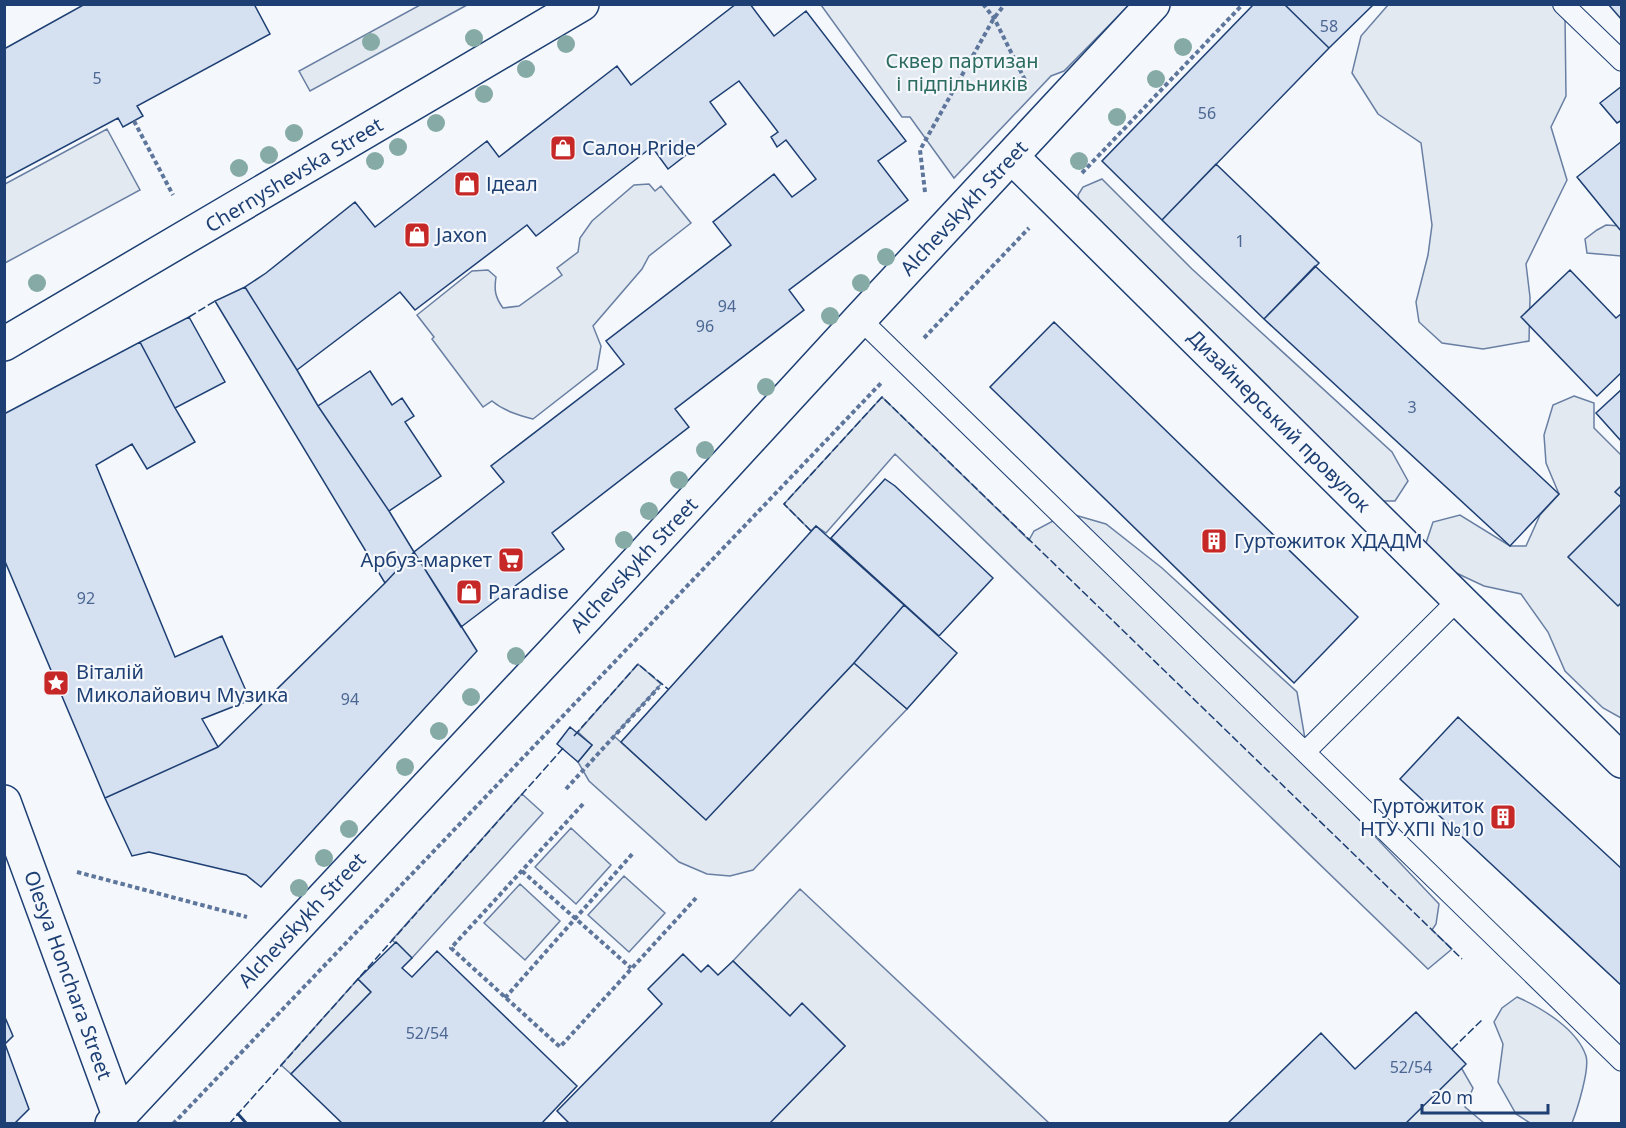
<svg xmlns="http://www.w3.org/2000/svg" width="1626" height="1128" viewBox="0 0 1626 1128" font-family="'Noto Sans',sans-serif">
	<rect width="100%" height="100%" fill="#f4f7fb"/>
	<!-- green -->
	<path fill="#e3e9f0" stroke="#687fa3" stroke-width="1.5" d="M420 5H467L310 91 299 71Z
		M821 5H1129L1064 71 1051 76 954 178 910 117H902Z
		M1388 5H1556L1565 17 1566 96 1551 127 1567 180 1526 264 1530 297 1529 341 1483 349 1442 343 1419 322 1416 302 1428 255 1432 225 1421 143 1378 114 1352 73 1361 36Z
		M107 129 140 190 5 263V184Z
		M1102 179 1192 269 1392 452 1408 481 1395 501H1374L1081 210 1078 195 1083 187Z
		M649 184 655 191 661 186 691 223 649 256 642 269 593 326 601 346 597 369 533 419C518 415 504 411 492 401L483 407 432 339 434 337 417 315 472 271 488 270 496 277C494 290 495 297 503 308L519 306 562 275 557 268 578 252 580 238 592 221 634 185Z
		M1606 225 1621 226V256L1587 253 1585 239 1597 230Z
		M1574 396 1594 403V428L1621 455V718L1603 708 1565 671 1548 632 1521 594 1484 586 1452 571 1425 546 1433 522 1460 515 1510 546H1526L1540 515 1559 494 1546 463 1544 435 1553 405Z
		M882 397 1029 540 1034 531 1068 513 1106 524 1162 568 1297 692 1310 768 1439 904 1436 924 1432 930 1452 949 1428 969 895 454 826 533 816 526 811 531 784 504Z
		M854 663 907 709 753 870 730 876 707 874 679 862 589 781 578 762 592 745 578 732 638 664 661 684 614 736 706 819Z
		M522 794 543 813 412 958 392 940Z
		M571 828 611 865 576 904 535 867Z
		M624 876 665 913 629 952 588 915Z
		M520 884 560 921 525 960 484 923Z
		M800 889 1049 1123H769L845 1046 802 1004 790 1016 733 961Z
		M358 979 371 992 291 1074 281 1065Z
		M1517 997C1542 1008 1577 1029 1586 1056 1590 1069 1577 1110 1572 1123H1530L1516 1114 1498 1082 1503 1044 1494 1022 1502 1008Z
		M1433 1065 1462 1069 1473 1088 1465 1107 1484 1123 1354 1124Z"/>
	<!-- building -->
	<path fill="#d5e0f0" stroke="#1d3f73" stroke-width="1.5" d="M85 4H254L270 34 137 106 143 116 123 127 118 118 4 179V49Z
		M736 4H750L774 36 806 11 906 141 878 161 908 200 789 290 804 310 675 409 689 427 552 533 564 549 461 627 414 552 504 482 491 466 624 364 606 341 731 245 713 222 774 174 792 197 816 179 786 140 777 147 771 137 778 132 739 81 710 102 726 124 668 169 652 147 536 236 527 225 415 310 400 292 297 370 245 287 266 273 355 202 375 227 487 141 499 157 617 66 631 85Z
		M1254 4H1284L1329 48 1162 220 1102 161Z
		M1284 4H1374L1329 48Z
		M1608 4H1622V20Z
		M1622 86V120L1617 123 1600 103Z
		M1622 141V231H1621L1577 177Z
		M1216 164 1319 263 1264 319 1162 220Z
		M1315 266 1559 494 1510 546 1264 319Z
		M1570 270 1616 318 1622 313V372L1597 396 1521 317Z
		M245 287 297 370 318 406 389 511 414 552 385 583 215 301Z
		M189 317 225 382 175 408 140 342Z
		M1054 322 1358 617 1294 683 990 387Z
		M140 342 175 408 195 442 147 469 132 444 96 465 175 657 222 636 250 700 202 719 218 747 105 798 4 559V414Z
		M370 371 392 405 402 398 414 416 405 422 441 476 389 511 318 406Z
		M1622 389V442L1596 413Z
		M885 479 895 486 993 578 939 636 831 538Z
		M1622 485V498L1615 492Z
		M1622 503V602L1618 606 1568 557Z
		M816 526 904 605 854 663 706 820 621 742Z
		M414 552 477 651 261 887 246 875 149 852 132 856 105 798 218 747 385 583Z
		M904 605 957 653 907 709 854 663Z
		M1458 717 1622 869V986L1400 779Z
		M570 727 592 745 578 762 557 744Z
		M396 942 412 958 402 968 412 977 437 951 577 1086 541 1124H343L291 1074 371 992 358 979Z
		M683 954 701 972 708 965 718 975 733 961 790 1016 802 1003 845 1046 769 1124H570L557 1111 662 1004 648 989Z
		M1416 1012 1466 1064 1405 1124H1227L1321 1033 1355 1069Z
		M4 1015 13 1036 5 1044 29 1109 14 1124H4Z"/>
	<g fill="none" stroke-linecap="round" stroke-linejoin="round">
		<defs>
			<path id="service" d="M1563 4 1622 61
				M860 319 1622 1061
				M1305 752 1459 599"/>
			<path id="minor" d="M1012 157 1622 761"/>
			<path id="tertiary" d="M4 344 582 4
				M4 802 119 1115
				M112 1124 588 615 860 319 1153 4"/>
		</defs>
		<!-- service casing -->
		<use href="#service" stroke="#1d3f73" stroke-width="22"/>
		<!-- minor casing -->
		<use href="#minor" stroke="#1d3f73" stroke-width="36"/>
		<!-- tertiary casing -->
		<use href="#tertiary" stroke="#1d3f73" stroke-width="36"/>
		<!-- path -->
		<path stroke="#5e769c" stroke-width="4" stroke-dasharray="4.5 3" stroke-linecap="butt" d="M983 4 994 18 1026 82
			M134 121 173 195
			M1082 173 1243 4
			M925 192 920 150 994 18 1005 4
			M924 338 1029 228
			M566 789 659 687
			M583 804 451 948 560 1047 696 898
			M522 871 631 968
			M77 872 247 917
			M505 998 634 852
			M173 1124 882 382"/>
		<!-- service -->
		<use href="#service" stroke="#f4f7fb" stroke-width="20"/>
		<!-- minor -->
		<use href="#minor" stroke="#f4f7fb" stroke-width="33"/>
		<!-- tertiary -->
		<use href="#tertiary" stroke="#f4f7fb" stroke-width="33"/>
		<!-- fence -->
		<path stroke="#1d3f73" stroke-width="1.5" stroke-dasharray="8 3" stroke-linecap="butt" d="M189 317 215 301
			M811 531 784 504 882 397 1462 959
			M574 736 638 664 668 689
			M1452 1049 1482 1020
			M229 1124 564 747"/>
		<!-- wall -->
		<path stroke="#1d3f73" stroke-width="3" d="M238 1114 247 1124"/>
	</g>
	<!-- trees -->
	<g fill="#86aba6">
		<circle cx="474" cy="38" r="9"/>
		<circle cx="371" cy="42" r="9"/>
		<circle cx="566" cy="44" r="9"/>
		<circle cx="1183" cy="47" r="9"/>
		<circle cx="526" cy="69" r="9"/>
		<circle cx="1156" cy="79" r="9"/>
		<circle cx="484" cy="94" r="9"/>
		<circle cx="1117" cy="117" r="9"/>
		<circle cx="436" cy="123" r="9"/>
		<circle cx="294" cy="133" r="9"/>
		<circle cx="398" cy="147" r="9"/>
		<circle cx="269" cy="155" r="9"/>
		<circle cx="375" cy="161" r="9"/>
		<circle cx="1079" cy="161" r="9"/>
		<circle cx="239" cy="168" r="9"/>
		<circle cx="886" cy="257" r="9"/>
		<circle cx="37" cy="283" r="9"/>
		<circle cx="861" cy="283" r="9"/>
		<circle cx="830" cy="316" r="9"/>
		<circle cx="766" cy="387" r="9"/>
		<circle cx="705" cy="450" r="9"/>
		<circle cx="679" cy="480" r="9"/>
		<circle cx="649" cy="511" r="9"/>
		<circle cx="624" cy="540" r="9"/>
		<circle cx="516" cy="656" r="9"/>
		<circle cx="471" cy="697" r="9"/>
		<circle cx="439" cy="731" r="9"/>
		<circle cx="405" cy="767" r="9"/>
		<circle cx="349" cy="829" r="9"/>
		<circle cx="324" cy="858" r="9"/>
		<circle cx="299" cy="888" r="9"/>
	</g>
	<!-- icons -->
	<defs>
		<symbol id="shop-square" viewBox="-11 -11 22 22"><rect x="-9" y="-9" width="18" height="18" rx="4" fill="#c62828" stroke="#f4f7fb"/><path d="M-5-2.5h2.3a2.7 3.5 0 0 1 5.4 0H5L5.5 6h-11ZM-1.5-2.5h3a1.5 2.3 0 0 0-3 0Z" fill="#fff"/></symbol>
		<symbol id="building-square" viewBox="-11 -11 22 22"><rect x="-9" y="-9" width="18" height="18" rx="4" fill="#c62828" stroke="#f4f7fb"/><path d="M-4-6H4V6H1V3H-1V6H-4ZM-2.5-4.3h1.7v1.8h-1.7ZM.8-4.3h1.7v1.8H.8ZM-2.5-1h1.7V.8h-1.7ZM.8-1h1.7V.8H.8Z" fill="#fff"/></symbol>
		<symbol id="supermarket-square" viewBox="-11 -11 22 22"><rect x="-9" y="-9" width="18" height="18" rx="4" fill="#c62828" stroke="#f4f7fb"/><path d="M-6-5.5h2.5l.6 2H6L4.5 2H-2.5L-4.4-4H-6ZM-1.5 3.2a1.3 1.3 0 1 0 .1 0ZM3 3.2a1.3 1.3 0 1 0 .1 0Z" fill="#fff"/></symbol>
		<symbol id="sight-square" viewBox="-11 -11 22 22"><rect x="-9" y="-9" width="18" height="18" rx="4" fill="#c62828" stroke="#f4f7fb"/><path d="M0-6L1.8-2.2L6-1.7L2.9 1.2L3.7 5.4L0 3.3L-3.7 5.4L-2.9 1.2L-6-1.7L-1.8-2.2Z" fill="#fff"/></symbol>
	</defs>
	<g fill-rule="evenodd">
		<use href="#shop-square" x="548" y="133" width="30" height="30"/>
		<use href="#shop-square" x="452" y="169" width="30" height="30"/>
		<use href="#shop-square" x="402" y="220" width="30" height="30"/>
		<use href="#building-square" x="1199" y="526" width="30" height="30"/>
		<use href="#supermarket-square" x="496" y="545" width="30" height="30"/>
		<use href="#shop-square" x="454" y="577" width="30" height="30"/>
		<use href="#sight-square" x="41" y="668" width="30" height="30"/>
		<use href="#building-square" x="1488" y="802" width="30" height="30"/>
	</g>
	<g text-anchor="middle" stroke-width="4.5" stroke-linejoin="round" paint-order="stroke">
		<!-- number labels -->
		<g font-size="16" fill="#4b6792">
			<text x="1329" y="32">58</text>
			<text x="97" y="84">5</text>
			<text x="1207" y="119">56</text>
			<text x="1240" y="247">1</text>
			<text x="727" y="312">94</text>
			<text x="705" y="332">96</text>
			<text x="1412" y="413">3</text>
			<text x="86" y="604">92</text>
			<text x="350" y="705">94</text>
			<text x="427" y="1039">52/54</text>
			<text x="1411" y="1073">52/54</text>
		</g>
		<!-- park labels -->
		<g font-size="20" fill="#2c6c60" stroke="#f4f7fb">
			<text x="962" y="68">Сквер партизан<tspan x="962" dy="23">і підпільників</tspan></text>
		</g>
		<!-- poi labels -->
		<g font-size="20" fill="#1d3f73" stroke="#f4f7fb" text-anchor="start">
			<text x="582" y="155">Салон Pride</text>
			<text x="486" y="191">Ідеал</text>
			<text x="436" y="242">Jaxon</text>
			<text x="1234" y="548">Гуртожиток ХДАДМ</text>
			<text x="492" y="567" text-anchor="end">Арбуз-маркет</text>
			<text x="488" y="599">Paradise</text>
			<text x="76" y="679">Віталій<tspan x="76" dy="23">Миколайович Музика</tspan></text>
			<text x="1484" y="813" text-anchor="end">Гуртожиток<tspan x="1484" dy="23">НТУ ХПІ №10</tspan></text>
		</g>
		<!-- street labels -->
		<g font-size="20" fill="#1d3f73" stroke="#f4f7fb">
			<text transform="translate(294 175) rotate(-31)" y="7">Chernyshevska Street</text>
			<text transform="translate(964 208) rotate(-47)" y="7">Alchevskykh Street</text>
			<text transform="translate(1279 421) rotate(45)" y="7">Дизайнерський провулок</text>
			<text transform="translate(634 565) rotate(-47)" y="7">Alchevskykh Street</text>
			<text transform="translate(302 920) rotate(-47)" y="7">Alchevskykh Street</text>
			<text transform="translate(68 975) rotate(70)" y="7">Olesya Honchara Street</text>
		</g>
	</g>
	<!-- border -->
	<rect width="1626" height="1128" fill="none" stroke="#1d3f73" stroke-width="12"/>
	<!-- scale -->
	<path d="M1422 1104v9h126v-9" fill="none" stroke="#1d3f73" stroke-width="3"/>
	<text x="1431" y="1104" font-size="18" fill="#1d3f73" stroke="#f4f7fb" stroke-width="4.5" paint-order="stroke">20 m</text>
</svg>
